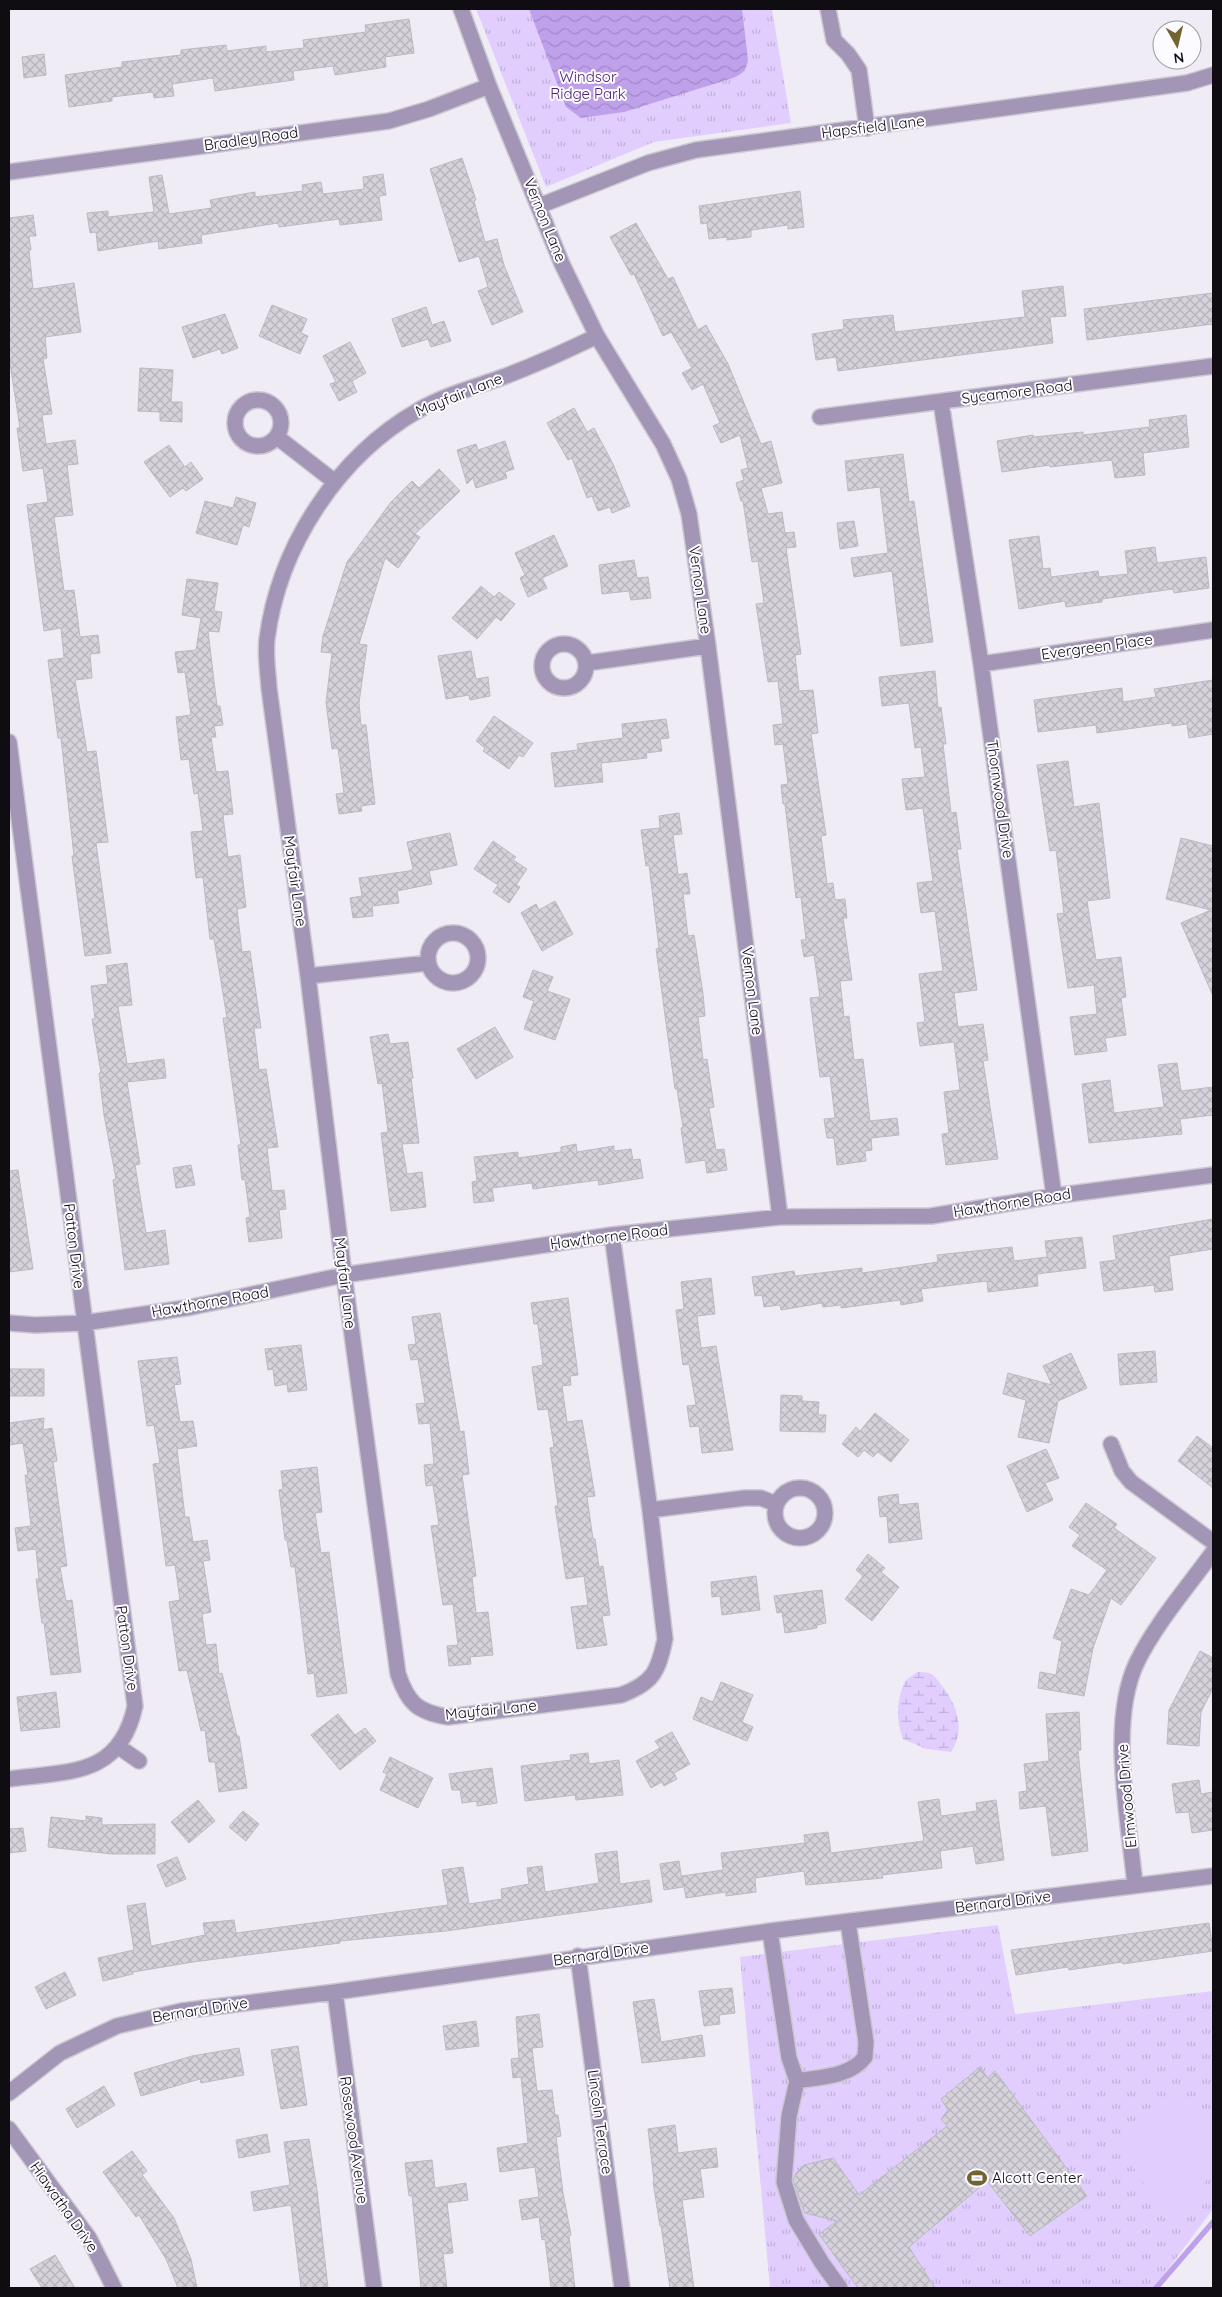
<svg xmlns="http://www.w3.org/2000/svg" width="1222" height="2297" viewBox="0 0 1222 2297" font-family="Quicksand,sans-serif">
	<defs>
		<pattern id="wetland-marsh" width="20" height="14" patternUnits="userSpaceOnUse" patternTransform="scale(1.25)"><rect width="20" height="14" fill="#e1cefe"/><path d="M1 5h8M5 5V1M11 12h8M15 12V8" fill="none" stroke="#c0b0d9"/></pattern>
		<pattern id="park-tufts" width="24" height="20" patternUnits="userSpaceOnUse" patternTransform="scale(1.25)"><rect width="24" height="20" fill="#e1cefe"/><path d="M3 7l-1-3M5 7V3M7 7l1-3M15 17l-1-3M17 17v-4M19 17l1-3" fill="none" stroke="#c0b0d9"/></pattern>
		<pattern id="water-waves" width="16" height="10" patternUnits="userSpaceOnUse" patternTransform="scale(1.25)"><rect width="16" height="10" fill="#bfa0eb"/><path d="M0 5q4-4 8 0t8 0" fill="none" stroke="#a389c8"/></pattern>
		<pattern id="building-cross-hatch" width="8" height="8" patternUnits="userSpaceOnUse" patternTransform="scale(1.25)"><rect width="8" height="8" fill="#d5d2db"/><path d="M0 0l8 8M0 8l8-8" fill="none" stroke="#b6b3bb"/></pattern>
	</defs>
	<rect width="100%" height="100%" fill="#f0ecf6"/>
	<!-- wetland -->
	<path fill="url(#wetland-marsh)" d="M917 1672C921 1672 926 1672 929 1673 935 1675 939 1682 943 1687 957 1705 966 1731 951 1752L926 1749 903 1739C896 1722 896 1699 905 1682 907 1678 914 1675 917 1672Z"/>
	<!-- park -->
	<path fill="url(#park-tufts)" d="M476 9H772L791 123 654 142 546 187Z
		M998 1925 1015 2014 1213 1991V2209L1154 2288H770L740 1957Z"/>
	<!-- pitch -->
	<path fill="#e1cefe" d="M1171 2102C1189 2106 1202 2113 1213 2127V2171L1171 2227 1122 2149C1126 2123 1147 2107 1171 2102Z"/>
	<!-- water -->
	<path fill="url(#water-waves)" d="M529 9H742L748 60C746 71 742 74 733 78L624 112 581 118 566 107Z"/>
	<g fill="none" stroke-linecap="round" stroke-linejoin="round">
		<!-- stream -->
		<path stroke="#bfa0eb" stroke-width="5.5" d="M1156 2288 1213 2222"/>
	</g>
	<!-- building -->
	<path fill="url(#building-cross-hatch)" stroke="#bcb9c2" d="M409 19 414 53 385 57 386 67 335 75 333 66 293 71 294 80 215 91 213 78 172 84 174 96 154 98 153 92 112 97V101L69 107 65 75 122 67V62L181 55V50L226 45 227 51 266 46V52L304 48 303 40 366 32 365 25Z
		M44 54 46 75 24 78 22 57Z
		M462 158 476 200 474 201 485 242 497 239 504 265 523 312 492 325 478 291 488 287 479 256 459 262 430 169Z
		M383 174 386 195 379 196 382 220 340 225 339 219 279 227 278 223 201 235 202 243 159 249 158 241 98 251 96 232 90 233 87 213 108 211V217L154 212 149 177 162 175 169 214 212 208 210 200 255 192V197L303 191 302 185 321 182 323 194 364 189 363 177Z
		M800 191 804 227 788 229V225L751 230V237L727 240V237L709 239 707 223 701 224 699 206Z
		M33 215 36 236H29L31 250H29L33 289 74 283 81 332 45 337 47 358 43 359 52 414 42 415 46 444 75 440 78 464 67 465 73 515 54 517 64 591 74 590 80 637 98 635 100 653 90 654 92 678 75 680 87 752 96 751 108 842 96 843 111 953 85 956 72 856H74L61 738H58L48 660 64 658 61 628 44 631 27 505 48 502 43 468 23 471 17 428H20L9 357V218Z
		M636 223 668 279 673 277 698 330 706 325 728 364 761 444 771 441 782 483 761 488 768 514 782 512 785 533 794 532 796 547 786 548 801 654 795 655 799 691 813 690 818 733 811 734 826 835 821 836 827 884 833 883 835 900 845 899 847 918H843L852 980 840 981 844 1017 849 1016 854 1060 863 1059 870 1121 897 1118 899 1135 871 1138 872 1150 865 1151 866 1161 837 1165 834 1138H827L824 1119 835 1118 830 1076 820 1077 810 998 820 997 814 955 804 957 801 940H806L801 897 796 898 785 804H783L781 785 788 784 783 744 775 745 773 725 783 724 778 681 768 682 756 604 764 603 758 561 752 562 743 501H741L736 483 744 480 741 470 748 468 740 435 721 443 713 426 720 423 703 384 692 390 682 373 692 368 671 332 663 336 634 274 631 275 610 237Z
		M1063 286 1066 316 1050 317 1053 343 838 371 836 357 816 360 812 334 844 329 843 320 893 315 895 332 1025 317 1022 291Z
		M1213 293V324L1087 340 1084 309Z
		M272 305 307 319 301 333 308 336 300 354 259 336Z
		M426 307 432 325 444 321 451 341 431 347 428 339 402 347 392 319Z
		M225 314 238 348 222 354 220 349 193 358 182 327Z
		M350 342 366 373 352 381 357 392 339 401 330 384 336 382 323 356Z
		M140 368 173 370 171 402H182V422L160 421V412L138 411Z
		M574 408 587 432 594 428 613 464 630 506 612 513 610 507 598 511 592 496 587 498 572 458 568 460 547 423Z
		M1186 415 1189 447 1143 453 1145 475 1115 478 1112 460 1050 467V465L1002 472 997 441 1033 435 1034 437 1083 432V435L1150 427 1149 420Z
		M505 441 514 469 505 472 507 478 476 488 473 478 467 484 457 450 476 444 478 450Z
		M169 445 185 467 191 462 203 479 186 491 183 488 170 497 144 462Z
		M903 454 909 502 914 501 933 642 901 646 892 571 854 577 851 558 888 553 880 487 848 491 845 461Z
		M439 469 460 491 415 534 420 537 398 568 385 558 359 644 367 645 359 703 361 725H366L375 804 361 806 362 811 339 814 336 794 344 793 338 748 332 749 326 702 332 653 321 652 323 636 347 562 391 502 412 481 419 488Z
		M236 497 256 503 249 527 243 525 237 545 196 533 205 501 233 508Z
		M854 521 858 546 840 549 837 523Z
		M554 535 568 566 542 578 547 588 528 597 520 578 525 575 515 553Z
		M1039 536 1043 569 1050 568 1051 577 1098 571 1099 577 1128 574 1125 551 1155 547 1157 563 1206 557 1209 588 1174 593 1173 589 1102 599V602L1066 607 1065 601 1019 609 1009 540Z
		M634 560 637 578 648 577 651 598 631 600 629 591 602 594 599 565Z
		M187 579 218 583 214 611 222 612 219 632 208 631 217 706H220L223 725 214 726 216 737H211L216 772 228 771 233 814 223 815 228 857 240 855 246 907 237 909 242 952 250 951 261 1028H254L259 1070 266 1069 278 1147 267 1148 272 1191 284 1190 286 1209 279 1210 282 1238 249 1242 246 1218 250 1217 245 1179 242 1180 238 1145H241L223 1018H227L214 939H210L203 877 196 878 191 832 203 831 198 793 194 794 189 759 181 760 176 717 191 715 185 672 178 673 175 652 196 650 201 618 182 615Z
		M481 586 494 597 499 592 515 604 501 621 496 617 477 639 452 618Z
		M471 651 476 679 488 677 490 696 470 700 469 695 446 699 438 656Z
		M935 671 938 708 941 707 946 744H943L951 813 956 812 961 849H957L977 990 954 993 958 1027 983 1024 988 1060 983 1061 998 1159 946 1165 942 1134 949 1133 944 1092 960 1090 954 1042 920 1046 917 1023 925 1022 919 974 943 971 935 911 921 913 917 883 933 881 923 808 906 810 902 779 925 777 921 747 915 748 909 703 882 706 879 677Z
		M1213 680V734L1189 738 1187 724 1172 726V723L1097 733 1096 725 1038 732 1034 700 1122 688 1123 702 1156 697 1154 689Z
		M494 716 533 743 523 757 519 755 509 769 483 751 485 748 476 741Z
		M666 719 669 738 660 739 662 751 646 753 647 758 601 763 603 782 555 787 551 753 578 750 577 744 623 738 622 724Z
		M1068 761 1074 807 1099 803 1110 898 1087 901 1096 960 1121 957 1126 997 1121 998 1126 1035 1105 1038 1107 1051 1075 1055 1070 1017 1097 1014 1094 985 1068 988 1057 914 1064 913 1056 850 1050 851 1037 765Z
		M679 813 682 834 673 835 678 875 687 873 690 894H683L688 936 694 935 703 994 705 1016 698 1017 703 1060 707 1059 714 1107 709 1108 716 1150 724 1149 727 1170 707 1173 705 1160 686 1163 681 1128 683 1127 677 1089H675L656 949 659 948 649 865 646 866 641 830 660 828 659 816Z
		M450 833 457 865 429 871 432 884 397 891 399 903 372 906 373 916 353 918 350 898 362 896 359 878 409 871 413 869 407 842Z
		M1181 838 1213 846V996L1181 923 1211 910 1166 899Z
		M493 841 516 857 513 860 527 869 516 885 520 887 509 903 493 892 498 885 474 869Z
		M555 901 573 934 542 951 521 913 536 904 539 910Z
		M127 963 132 1005 118 1006 127 1064 164 1059 166 1078 127 1082 140 1164 135 1165 146 1233 165 1230 169 1264 125 1270 113 1180 116 1179 104 1115 99 1073H101L92 1019H95L91 986 108 984 106 966Z
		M533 970 553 977 547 991 570 999 555 1040 524 1029 534 1001 523 997Z
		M495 1027 513 1057 476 1079 457 1049Z
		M388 1034 390 1044 408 1042 413 1078H411L419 1143 402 1144 407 1174 422 1172 426 1207 391 1211 381 1133 388 1132 382 1083 378 1084 370 1037Z
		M1177 1063 1181 1091 1213 1087V1115L1180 1119 1182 1134 1089 1143 1082 1084 1110 1080 1114 1113 1164 1107 1158 1065Z
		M576 1144 577 1152 614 1146V1151L631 1149 633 1160 640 1159 643 1178 599 1185 598 1180 533 1189 532 1183 492 1188 494 1201 474 1203 472 1182 477 1181 474 1157 518 1152V1158L561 1152V1147Z
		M191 1165 195 1185 176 1188 173 1168Z
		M18 1170 33 1269 9 1272V1171Z
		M1213 1219V1249L1169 1256 1173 1290 1155 1292 1154 1285 1104 1291 1100 1262 1116 1260 1113 1236Z
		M1082 1237 1086 1268 1037 1274 1038 1286 988 1292 987 1281 921 1289 923 1301 901 1305 900 1300 841 1308V1305L823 1307 822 1303 781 1310 780 1305 764 1307 762 1295 755 1296 752 1277 794 1271 795 1276 862 1268V1273L938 1262 937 1255 1012 1247 1014 1261 1047 1257 1045 1241Z
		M711 1278 715 1314 697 1316 701 1348 716 1346 733 1450 702 1453 699 1426 690 1427 687 1406 696 1405 689 1364 683 1365 676 1310 684 1309 681 1282Z
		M568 1298 578 1375 570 1376 571 1385 562 1386 567 1422 582 1420 595 1496 587 1497 593 1539H595L599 1567 603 1566 610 1615 602 1616 607 1645 577 1649 571 1607 588 1605 584 1576 566 1579 555 1506H558L550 1448 554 1447 548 1409 538 1410 532 1367 543 1365 538 1324H534L531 1303Z
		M440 1313 460 1432 464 1431 469 1474 462 1475 476 1576 472 1577 476 1613 488 1612 493 1655 470 1657 471 1664 449 1666 447 1646 458 1645 453 1604 443 1605 431 1526 439 1525 433 1485 426 1486 424 1465 434 1464 430 1423 419 1424 416 1404 425 1403 418 1359 411 1360 408 1345 416 1344 412 1317Z
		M301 1345 307 1390 288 1392 287 1384 275 1386 273 1369 268 1370 265 1349Z
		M1155 1351 1157 1382 1120 1385 1118 1354Z
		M1071 1353 1087 1388 1058 1401 1049 1443 1018 1437 1026 1400 1003 1394 1008 1373 1052 1385 1043 1366Z
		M177 1357 181 1384 174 1385 180 1422 193 1421 197 1446 177 1449 185 1517H189L193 1542 207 1540 210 1560 203 1561 211 1612 202 1614 206 1645 216 1644 219 1674 222 1673 237 1736H239L247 1788 219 1792 215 1762H209L205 1730 201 1731 187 1670 179 1671 169 1602 180 1600 175 1565 166 1566 153 1464 160 1463 154 1425 147 1426 138 1361Z
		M9 1369H44V1396H9Z
		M781 1395 802 1396V1401L819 1402 818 1415H826L825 1432 780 1431Z
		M875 1413 909 1440 891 1462 878 1452 873 1457 864 1450 858 1457 842 1444 856 1427 860 1431Z
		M44 1418 43 1430 52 1428 57 1461 53 1462 67 1566 60 1567 66 1601 72 1600 81 1672 51 1675 44 1623H42L36 1579H39L36 1549 18 1551 15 1528 31 1526 25 1475H28L23 1443 9 1445V1423Z
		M1197 1436 1213 1448V1488L1178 1461Z
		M1046 1449 1059 1478 1045 1483 1053 1500 1027 1512 1007 1466Z
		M317 1467 322 1512 315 1513 321 1553 329 1552 347 1693 317 1697 314 1673 308 1674 295 1567H291L287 1540H285L279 1490 283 1489 281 1471Z
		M898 1494 899 1505 918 1503 922 1539 889 1543 887 1516 880 1517 878 1497Z
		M1086 1503 1117 1524 1114 1528 1156 1558 1121 1605 1111 1598 1093 1648 1084 1696 1038 1688 1040 1672 1056 1675 1062 1641 1053 1638 1071 1589 1089 1595 1107 1570 1072 1546 1080 1535 1069 1527Z
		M868 1554 885 1568 881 1572 899 1587 872 1621 845 1599 863 1576 856 1570Z
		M756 1576 760 1610 722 1615 720 1596 712 1597 711 1582Z
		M822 1590 826 1623 817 1625V1628L785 1633 782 1612 777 1613 774 1596Z
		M1200 1651 1213 1658V1688L1201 1712 1199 1746 1167 1744 1169 1710Z
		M721 1682 753 1695 742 1722 753 1727 747 1741 693 1719 701 1697 713 1702Z
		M56 1692 60 1727 21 1731 17 1697Z
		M1079 1712 1081 1750H1078L1088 1851 1052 1856 1046 1806 1020 1809 1019 1792 1027 1791 1024 1764 1049 1761 1046 1714Z
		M338 1714 355 1735 365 1728 376 1741 340 1770 311 1735Z
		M672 1732 690 1764 674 1773 677 1779 664 1786 662 1782 651 1788 636 1761 660 1748 655 1741Z
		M588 1753 589 1764 619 1760 623 1795 576 1800 575 1795 525 1801 521 1766 571 1760 570 1755Z
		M390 1757 433 1778 418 1808 380 1790 387 1774 383 1772Z
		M492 1768 497 1803 477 1806V1801L462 1803 460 1790H452L449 1774Z
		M1199 1780 1201 1794 1213 1792V1830L1192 1833 1189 1812 1176 1813 1172 1784Z
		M939 1799 941 1816 977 1811 976 1803 996 1800 1004 1860 976 1864 973 1846 940 1851 942 1868 882 1875 883 1878 806 1885 804 1871 755 1878 756 1892 726 1896V1892L686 1898 682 1876 723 1870 721 1853 805 1843 804 1835 828 1832 831 1853 924 1841 918 1802Z
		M198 1800 215 1821 189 1843 171 1822Z
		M243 1811 259 1824 246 1841 229 1827Z
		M86 1816 102 1818V1825L155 1824V1854H112L48 1847 51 1817 86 1821Z
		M23 1828 26 1851 9 1853V1829Z
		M617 1851 620 1884 649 1880 652 1902 446 1931 340 1941V1943L193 1962 133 1972V1974L103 1981 98 1958 134 1950 127 1906 145 1903 151 1946 205 1935 203 1923 234 1920 236 1933 448 1905 442 1870 463 1867 469 1904 502 1899 501 1889 529 1884 527 1868 542 1866 545 1892 599 1883 595 1854Z
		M177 1857 186 1879 166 1887 157 1865Z
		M679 1861 683 1887 664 1890 660 1864Z
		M1209 1923 1213 1951 1123 1964 1122 1962 1069 1970 1068 1967 1016 1975 1011 1950Z
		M65 1972 76 1995 46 2009 35 1987Z
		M732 1988 735 2013 719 2015 720 2024 704 2026 699 1991Z
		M654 1999 661 2042 702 2035 705 2056 642 2063 633 2002Z
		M539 2014 543 2047 532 2048 537 2091 552 2090 555 2115H558L561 2136 556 2137 563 2193 571 2235 569 2236 575 2288H551L545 2239 542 2240 539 2217 522 2220 519 2200 539 2197 535 2167 500 2172 497 2148 528 2143 521 2077 513 2078 511 2059 519 2058 516 2017Z
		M476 2021 479 2046 446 2050 443 2026Z
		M298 2046 307 2105 281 2109 271 2050Z
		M239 2048 244 2075 201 2083 200 2079 141 2096 134 2073 192 2056Z
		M980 2067 988 2078 995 2071 1087 2196 1030 2236 987 2181 909 2247 935 2288H858L819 2234 837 2221 805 2213 793 2181 796 2173 804 2165 833 2158 859 2195 947 2126 941 2119 948 2110 941 2099Z
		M104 2086 115 2105 77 2128 66 2109Z
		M675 2125 678 2153 716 2148 718 2167 700 2169 704 2197 682 2200 694 2288H670L661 2225 660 2226 653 2182 654 2181 648 2129Z
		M267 2134 270 2152 239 2158 236 2140Z
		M309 2139 317 2190 328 2288H301L291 2205 254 2211 251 2192 290 2185 284 2142Z
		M132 2151 147 2171 142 2175 174 2218 191 2259 197 2288H178L166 2259 139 2215 136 2217 103 2172Z
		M432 2160 435 2188 466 2183 468 2200 447 2203 453 2253 443 2254 447 2288H421L412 2195 409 2196 405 2163Z
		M55 2255 75 2288H42L30 2269Z"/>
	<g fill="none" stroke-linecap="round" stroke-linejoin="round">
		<defs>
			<path id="minor" d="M461 9 489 86 562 264 597 336 663 444 679 479 689 514 708 646 780 1217
				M828 9 834 40 848 54 859 70 867 128
				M9 172 389 121 429 109 489 86
				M539 206 648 163 696 150 1187 83 1213 75
				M597 336C566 351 535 365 503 377 475 387 445 395 419 410 338 456 279 546 267 639 265 654 268 672 269 688L308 976 344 1275 398 1674C408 1703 417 1712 448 1717L621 1695C653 1683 658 1672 665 1639L650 1510 612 1235
				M235 423a23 23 0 1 1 46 0a23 23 0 1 1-46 0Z
				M941 402 981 664 1054 1196
				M820 417 1213 366
				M277 437 335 482
				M542 666a22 22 0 1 1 44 0a22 22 0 1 1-44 0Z
				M587 663 708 646
				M981 664 1213 630
				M9 742 135 1706C120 1777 69 1771 9 1779
				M428 958a25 25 0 1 1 50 0a25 25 0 1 1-50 0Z
				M308 976 428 963
				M9 1323 35 1325 84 1323 192 1307 344 1275 612 1235 780 1217 931 1216 1054 1196 1213 1175
				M1111 1444 1122 1471 1131 1482 1213 1542
				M775 1513a25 25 0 1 1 50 0a25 25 0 1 1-50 0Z
				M650 1510 745 1498H761L776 1504
				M119 1747 139 1761
				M1135 1885C1129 1821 1108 1722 1137 1662 1157 1622 1187 1588 1213 1552
				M770 1931 789 2058 797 2081 789 2116 784 2182 796 2220 822 2263 840 2288
				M578 1956 622 2288
				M335 1992 374 2288
				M797 2081C820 2077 850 2077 865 2057L866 2042 848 1922
				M9 2093 60 2053 117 2026 181 2011 335 1992 770 1931 1213 1876
				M9 2129 89 2238 114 2288"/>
		</defs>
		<!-- minor casing -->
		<use href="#minor" stroke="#ccc8d1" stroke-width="18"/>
		<!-- minor -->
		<use href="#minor" stroke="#a295b6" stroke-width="15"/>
	</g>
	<!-- icons -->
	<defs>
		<symbol id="stadium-bare" viewBox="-9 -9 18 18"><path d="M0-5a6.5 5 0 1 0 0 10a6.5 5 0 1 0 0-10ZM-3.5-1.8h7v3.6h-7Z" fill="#726330" stroke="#fcfbff" stroke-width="2.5" paint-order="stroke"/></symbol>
	</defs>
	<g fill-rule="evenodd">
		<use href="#stadium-bare" x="963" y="2164" width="28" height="28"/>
	</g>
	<g text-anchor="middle" stroke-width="4" stroke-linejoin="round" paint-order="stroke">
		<!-- park labels -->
		<g font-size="15" fill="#4e2279" stroke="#fcfbff">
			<text x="588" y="82">Windsor<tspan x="588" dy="17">Ridge Park</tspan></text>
		</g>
		<!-- street labels -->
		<g font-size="15" fill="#0f0d11" stroke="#fcfbff">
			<text transform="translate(873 127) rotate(-7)" y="5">Hapsfield Lane</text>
			<text transform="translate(251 139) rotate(-8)" y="5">Bradley Road</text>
			<text transform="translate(545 220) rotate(68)" y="5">Vernon Lane</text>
			<text transform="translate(1017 392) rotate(-7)" y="5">Sycamore Road</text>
			<text transform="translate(459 395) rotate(-22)" y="5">Mayfair Lane</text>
			<text transform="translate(700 590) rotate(82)" y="5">Vernon Lane</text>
			<text transform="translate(1097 647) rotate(-8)" y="5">Evergreen Place</text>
			<text transform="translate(1000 799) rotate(82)" y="5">Thornwood Drive</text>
			<text transform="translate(295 881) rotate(82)" y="5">Mayfair Lane</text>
			<text transform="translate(752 991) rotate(83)" y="5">Vernon Lane</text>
			<text transform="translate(1012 1203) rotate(-9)" y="5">Hawthorne Road</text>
			<text transform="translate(609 1237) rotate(-7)" y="5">Hawthorne Road</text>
			<text transform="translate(74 1246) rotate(83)" y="5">Patton Drive</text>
			<text transform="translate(345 1283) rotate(83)" y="5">Mayfair Lane</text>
			<text transform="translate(210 1302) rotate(-10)" y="5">Hawthorne Road</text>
			<text transform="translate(127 1648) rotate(82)" y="5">Patton Drive</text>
			<text transform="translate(491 1710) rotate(-6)" y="5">Mayfair Lane</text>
			<text transform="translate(1127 1796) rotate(-95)" y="5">Elmwood Drive</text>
			<text transform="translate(1003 1902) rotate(-7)" y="5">Bernard Drive</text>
			<text transform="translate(601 1954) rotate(-8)" y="5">Bernard Drive</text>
			<text transform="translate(200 2010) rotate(-9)" y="5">Bernard Drive</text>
			<text transform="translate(600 2122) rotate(82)" y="5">Lincoln Terrace</text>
			<text transform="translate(354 2140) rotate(82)" y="5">Rosewood Avenue</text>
			<text transform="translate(64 2207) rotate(55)" y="5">Hiawatha Drive</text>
		</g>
		<!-- poi labels -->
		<g font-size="15" fill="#0f0d11" stroke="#fcfbff" text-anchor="start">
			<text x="992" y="2183">Alcott Center</text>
		</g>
	</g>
	<!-- border -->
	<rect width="1222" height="2297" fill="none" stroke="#0f0d11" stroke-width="20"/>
	<!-- north arrow -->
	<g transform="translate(1177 45) rotate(172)"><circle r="24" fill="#fcfbff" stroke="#9d9ca0"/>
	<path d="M0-4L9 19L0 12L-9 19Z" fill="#726330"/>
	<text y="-8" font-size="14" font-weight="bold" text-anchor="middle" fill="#0f0d11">N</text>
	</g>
</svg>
